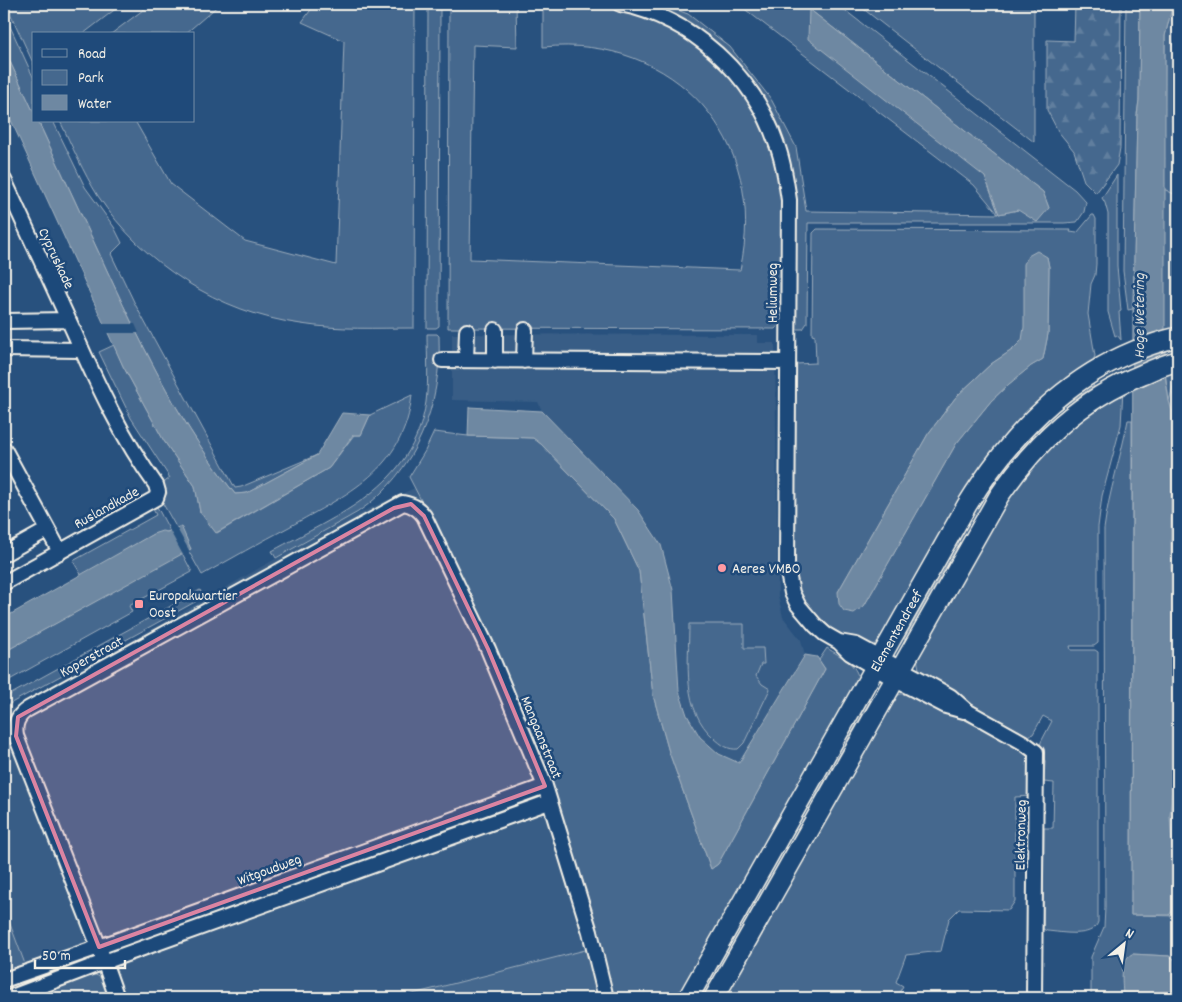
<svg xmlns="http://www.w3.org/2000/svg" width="1182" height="1002" viewBox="0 0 1182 1002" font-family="Dekko,sans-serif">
	<defs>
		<pattern id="forest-firs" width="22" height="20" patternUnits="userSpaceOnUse" patternTransform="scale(1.25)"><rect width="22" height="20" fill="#45688e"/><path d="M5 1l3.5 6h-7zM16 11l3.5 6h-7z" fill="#607e9e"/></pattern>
	</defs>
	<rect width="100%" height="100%" fill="#28517e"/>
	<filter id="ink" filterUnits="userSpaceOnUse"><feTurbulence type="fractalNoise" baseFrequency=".02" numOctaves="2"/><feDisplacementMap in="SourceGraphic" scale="10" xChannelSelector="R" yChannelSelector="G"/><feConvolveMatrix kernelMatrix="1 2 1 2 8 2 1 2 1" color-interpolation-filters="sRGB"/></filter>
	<g filter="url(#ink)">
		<!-- built -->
		<path fill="#375d86" d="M452 334 758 335V343H775L778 595 783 617 801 640 805 655 739 764 719 755 699 737 687 715 679 691 673 590 661 545 638 510 542 411 538 402 452 400Z
			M417 487 528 696 619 998H4V713L346 519Z"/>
		<!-- green -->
		<path fill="#45688e" stroke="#9cacbb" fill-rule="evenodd" d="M6 4H122L83 34H34V65Z
			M151 4H220L185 34H111Z
			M315 4H415L414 328C377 328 338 330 301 324 219 313 143 264 98 196 83 172 72 146 60 121H135L171 184 245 241 336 265 344 41 302 22Z
			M428 4H436L440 8 439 326 436 328H427Z
			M449 4H516L517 47 473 45 470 259 740 270C770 140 675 34 543 47V4C570 4 596 3 622 10 694 27 753 85 775 154 784 182 783 212 783 241 783 267 783 294 783 320L775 329 448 328Z
			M641 4H661L688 14 730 47 771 99 796 147 806 211 998 214 974 185 738 4H837L1075 190 1086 202 1084 212 1077 222 1064 223H808L807 323 803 329H794V222L751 82ZM809 9 1043 192 1049 208 1018 210 999 214 985 177Z
			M857 4H1034V142Z
			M1126 4H1140L1139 100 1137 115 1133 309 1128 310 1123 271Z
			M4 13 34 79V113L4 49Z
			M38 121H53L85 187 114 227 122 243 111 254 136 306 235 488 241 487 317 455 247 493 235 494C182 427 146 354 110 277 86 225 62 173 38 121Z
			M1117 175V266L1121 311 1119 312 1121 340 1117 335 1115 336 1108 312V214L1105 203 1102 198Z
			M1164 189 1178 196V331L1164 335Z
			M1092 215H1094L1096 219V264L1095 275 1091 284 1088 314 1095 356 1092 363 1048 398 879 643C866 648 855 640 843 635 826 626 811 613 802 596 790 572 794 511 795 483 796 443 795 404 796 364L816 363 815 336 812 335 813 233 817 229 1071 230 1070 232 1077 233ZM1047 257 1049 267 1048 334 1043 359 1031 366 1009 384 991 401 956 444 864 606 838 592 928 434 956 397 991 364 1012 350 1022 340Z
			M427 334H437L439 336C442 405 416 472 358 512L276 558 272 551C338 515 413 487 426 402 429 379 427 356 427 334Z
			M114 345 123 366 164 441 195 486 200 512 217 533 329 468 354 435H361L370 415 412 395C404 470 347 494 289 527 260 542 231 559 202 575L188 550 191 549 176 527 162 502 167 493 162 484 170 478 131 418 99 352Z
			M1178 366V383L1174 384 1169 401 1165 371Z
			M1091 382 1094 386C1074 399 1052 412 1038 432L909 642 904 639 957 547 966 520 1027 434Z
			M1123 389 1121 425 1102 496 1098 527V643L1094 646H1070L1071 650H1095L1098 652V922C1093 939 1061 932 1047 931L1043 929 1044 828H1053L1054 783 1044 782 1045 761 1040 746 1041 742 1052 721 1043 716 1033 734 1028 736 978 708 925 674 919 669 917 658 996 512 1050 442Z
			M1128 420H1132L1131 915 1178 916V998H1175L1176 962 1173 958 1169 956 1132 954 1123 964V998H1091V957L1104 927 1105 908 1104 529C1109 491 1121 457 1128 420Z
			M434 432 468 436 533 438 541 444 614 519 639 571 653 695 669 752 711 869 718 864 825 669 819 660 827 648C841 657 857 663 859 681L682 998H613L584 887 557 802 482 618 409 477 425 451Z
			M156 505 170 531C165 533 159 532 153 534L82 576 73 561 156 515 152 507Z
			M182 553 192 572 129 606 132 612 4 683V652Z
			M200 590 204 597 4 707V698Z
			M689 624H744V648H763L764 664H761L756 676 762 684 770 689 744 743 738 749C728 750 722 745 714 738 681 709 689 663 689 624Z
			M901 694H908L959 717 1016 745 1030 757 1032 796 1015 797V901L1009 910 959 909 949 919 941 951 906 955 896 982 903 986 896 998H721L896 696Z
			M866 696 871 699 813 801 803 828 707 998H695Z
			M4 908 25 964 8 970 4 968Z
			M589 949 601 998H397Z
			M88 974C104 974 106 985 111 998H23Z"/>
		<!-- forest -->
		<path fill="url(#forest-firs)" stroke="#9cacbb" d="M1075 4H1121L1120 148 1117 165 1096 193 1084 181 1074 151 1058 131 1047 110V40L1074 41Z
			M1173 4H1178V196L1164 189 1165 36Z
			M1178 383V584L1173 577 1171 568 1172 411 1169 401 1174 384Z
			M1178 775V916L1169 915 1175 908 1176 897 1170 816 1172 794Z"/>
		<!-- water -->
		<path fill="#6e88a2" stroke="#a4b2be" d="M1140 4H1173L1165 36V375L1169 401 1172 411 1171 568 1173 577 1178 584V775L1172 794 1170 816 1176 897 1175 908 1169 915H1131L1133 309 1137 115 1139 100Z
			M809 9 1043 192 1049 208 1037 222 1018 210 999 214 985 177 808 39Z
			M4 49 34 113V121H38C62 173 86 225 110 277 146 354 182 427 235 494L247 493 317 455 342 413 370 415 361 435H353L329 468 216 533 200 512 195 486 164 441 123 366 4 105Z
			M1037 251 1047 257 1049 267 1048 334 1043 359 1031 366 1009 384 991 401 956 444 864 606 854 613 844 611 839 604 838 592 928 434 956 397 991 364 1012 350 1022 340 1024 327V264L1028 256Z
			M469 407 542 411 638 510 661 545 673 590 679 691 687 715 700 737 719 754 739 763 805 655 817 657 825 669 718 864 711 869 669 752 653 695 639 571 614 519 541 444 533 438 468 436Z
			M181 526 191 549 4 652V618L153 534 162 531 167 532Z
			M1132 954 1169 956 1173 958 1176 962 1175 998H1123C1123 985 1118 961 1132 954Z"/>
		<!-- pier -->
		<path fill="#28517e" d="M102 324H135L139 333H106Z
			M175 525 190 552 183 555 169 529Z"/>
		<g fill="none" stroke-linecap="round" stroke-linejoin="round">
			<defs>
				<path id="street" d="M620 4C692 18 754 75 777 145 784 163 786 181 789 200L787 568 792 593 798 605 815 625 825 634 839 642 856 645 923 681 950 696 967 711 1024 743 1036 752 1034 998
					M4 180C27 231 51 281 74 332 97 384 122 438 156 485L158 492 156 498 4 583
					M4 321 68 320
					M4 349 81 350
					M442 360 788 362
					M466 360 467 331
					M495 361V330
					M524 361 525 330
					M4 449 60 552
					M4 554 47 530
					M839 642 850 653 894 679 946 706 964 711
					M4 980 99 947 545 786
					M9 998 104 962 549 802
					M117 998 99 947 16 736C14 724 17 716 28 709L403 503C413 505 418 508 424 516L488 649 545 786 590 932 606 998"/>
				<g id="secondary">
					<path id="s1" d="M688 998 967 505C1016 425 1084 359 1178 337"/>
					<path d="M714 998 999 496C1036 442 1081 399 1143 374 1154 369 1166 364 1178 361"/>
				</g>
			</defs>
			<!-- street casing -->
			<use href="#street" stroke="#f4f1e8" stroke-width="18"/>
			<!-- secondary casing -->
			<use href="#secondary" stroke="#f4f1e8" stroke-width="22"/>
			<!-- street -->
			<use href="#street" stroke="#1f4a7a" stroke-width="14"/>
			<!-- secondary -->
			<use href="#secondary" stroke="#1f4a7a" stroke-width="19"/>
		</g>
	</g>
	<!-- marked area -->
	<path fill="#db84a2" fill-opacity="0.2" stroke="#db84a2" stroke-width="4" stroke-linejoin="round" d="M411 504 424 516 488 649 545 786 99 947 16 736 18 717 394 508Z"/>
	<!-- markers -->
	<g fill="#ff9aa2" stroke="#1f4a7a" stroke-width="2">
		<circle cx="722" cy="568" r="5"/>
		<rect x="134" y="599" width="10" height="10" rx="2.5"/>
	</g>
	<g text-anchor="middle" stroke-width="5" stroke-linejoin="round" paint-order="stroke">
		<!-- street labels -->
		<g font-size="15" fill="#f4f1e8" stroke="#1f4a7a">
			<text transform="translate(57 258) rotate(65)" y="5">Cypruskade</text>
			<text transform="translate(772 293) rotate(-90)" y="5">Heliumweg</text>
			<text transform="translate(106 507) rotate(-29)" y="5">Ruslandkade</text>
			<text dy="5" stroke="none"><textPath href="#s1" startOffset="422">Elementendreef</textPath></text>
			<text transform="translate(91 656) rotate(-29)" y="5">Koperstraat</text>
			<text transform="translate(542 737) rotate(68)" y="5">Mangaanstraat</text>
			<text transform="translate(1020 835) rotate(-89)" y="5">Elektronweg</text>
			<text transform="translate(269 869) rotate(-20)" y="5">Witgoudweg</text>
		</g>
		<!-- poi labels -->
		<g font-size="15" fill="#f4f1e8" stroke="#1f4a7a" text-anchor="start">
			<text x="732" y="573">Aeres VMBO</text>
			<text x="149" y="600">Europakwartier<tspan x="149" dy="17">Oost</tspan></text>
		</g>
		<!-- water labels -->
		<g font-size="16" font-style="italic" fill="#d9dcda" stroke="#1f4a7a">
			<text transform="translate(1138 316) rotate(-90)" y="6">Hoge Wetering</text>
		</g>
	</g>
	<!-- margin -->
	<rect width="1182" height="1002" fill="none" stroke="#1f4a7a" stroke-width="20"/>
	<rect x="10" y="10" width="1162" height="982" fill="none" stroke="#f4f1e8" stroke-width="2" filter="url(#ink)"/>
	<!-- legend -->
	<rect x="32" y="32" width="162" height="90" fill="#1f4a7a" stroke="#748da6"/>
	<rect x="42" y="49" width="25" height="8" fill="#1f4a7a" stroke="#748da6"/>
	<text x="78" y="58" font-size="15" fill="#f4f1e8">Road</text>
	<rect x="42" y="70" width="25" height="15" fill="#45688e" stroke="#748da6"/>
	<text x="78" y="82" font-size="15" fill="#f4f1e8">Park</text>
	<rect x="42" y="95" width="25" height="15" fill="#6e88a2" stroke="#748da6"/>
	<text x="78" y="108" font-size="15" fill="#f4f1e8">Water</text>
	<!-- north arrow -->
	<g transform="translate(1124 944) rotate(29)" stroke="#1f4a7a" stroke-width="4" paint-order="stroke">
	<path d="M0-4L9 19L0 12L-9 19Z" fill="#f4f1e8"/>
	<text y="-8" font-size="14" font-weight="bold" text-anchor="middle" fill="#f4f1e8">N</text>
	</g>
	<!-- scale -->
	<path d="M35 960v8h90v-8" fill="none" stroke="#f4f1e8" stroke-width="2.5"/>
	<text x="42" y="960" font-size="15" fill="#f4f1e8" stroke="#1f4a7a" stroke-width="4" paint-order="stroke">50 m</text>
</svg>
